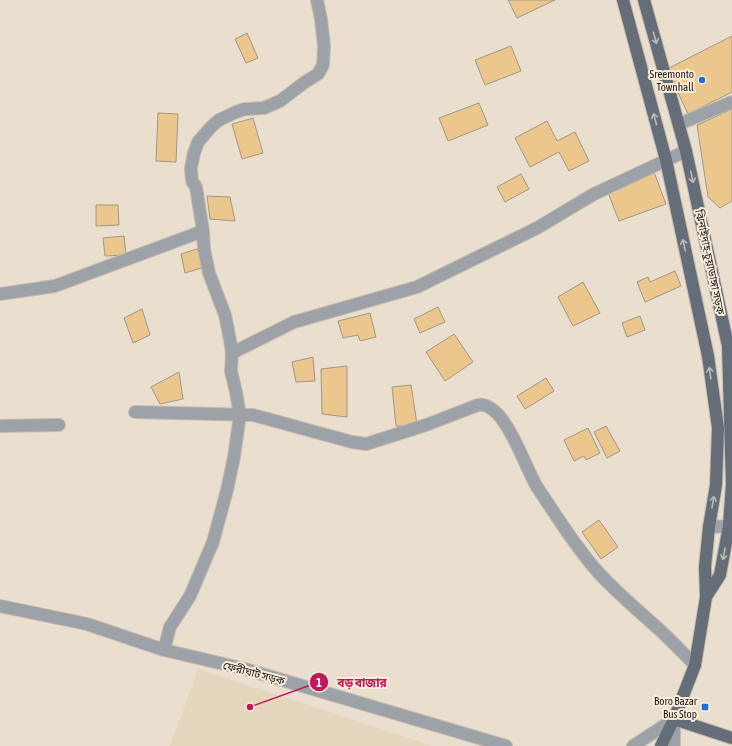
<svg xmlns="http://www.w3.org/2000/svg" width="732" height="746" viewBox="0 0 732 746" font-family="'Asap Condensed','Noto Sans Bengali',sans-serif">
	<rect width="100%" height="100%" fill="#eadfce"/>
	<!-- built -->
	<path fill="#e5d6be" d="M198 669 433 746H170Z"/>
	<!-- building -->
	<path fill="#ebc78e" stroke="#a19686" d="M508 0H555L517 18Z
		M247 33 258 58 246 63 235 39Z
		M732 36V92L688 114 667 69Z
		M511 46 521 71 485 85 475 60Z
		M479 103 488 125 448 141 439 118Z
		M732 109V201L720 208 708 197 697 125Z
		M158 113 178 114 176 162 156 161Z
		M253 118 263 153 242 159 232 124Z
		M547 121 557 141 575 132 589 161 569 171 559 152 530 167 515 138Z
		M654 172 666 204 619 221 607 190Z
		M521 174 529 189 505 202 497 187Z
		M207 196 230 197 235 221 210 219Z
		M96 205H118L119 225 96 226Z
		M124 236 126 255 105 256 103 238Z
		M200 248 205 267 185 273 181 254Z
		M675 271 681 286 645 302 637 282 648 277 650 282Z
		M583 282 600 313 573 326 558 297Z
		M438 307 445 322 420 333 414 319Z
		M142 309 150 335 133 343 124 318Z
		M370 313 376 337 360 341 358 335 343 338 338 321Z
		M640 316 645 330 627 337 622 323Z
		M454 334 473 362 445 381 426 352Z
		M313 357 315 381 296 382 292 362Z
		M347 366V417L322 414 321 369Z
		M179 372 183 399 160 404 151 387Z
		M546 378 554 391 525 409 517 396Z
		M411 385 417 424 396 426 392 387Z
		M606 426 620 451 607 458 594 432Z
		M588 428 600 453 586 460 584 456 574 461 564 440Z
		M599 520 618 547 601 559 582 532Z"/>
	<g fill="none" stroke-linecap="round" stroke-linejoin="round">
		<defs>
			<path id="minor" d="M679 124 732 102
				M0 294 55 286 203 231
				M232 353 294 322 417 287 537 228 594 194 686 151
				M135 412 253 415 352 442 366 444 426 425 478 405C505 401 525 468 537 487 556 515 574 545 597 571 614 590 633 606 652 623 667 636 681 651 695 665
				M0 426 59 425
				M709 527 732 526
				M0 606 87 624 164 650 245 669 506 746
				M164 650 170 627 190 596 213 542 227 490 234 457 240 415 236 392 231 371 232 353 230 340 225 315 209 273 204 249 203 231 196 187 192 181 191 168 194 153 198 142 211 127 219 120 236 112 245 109 264 108 280 101 305 82 318 74 323 65 324 46 321 19 317 0
				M633 746 674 719
				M674 746V719"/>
			<path id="major" d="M623 0 666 160 708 356 718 428 716 485 709 527 705 567 706 597 695 665 674 719 661 746
				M644 0 686 151 728 346 732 484 729 526 720 575 706 597
				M674 719 732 738"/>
		</defs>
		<!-- minor casing -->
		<use href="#minor" stroke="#c5bcad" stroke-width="14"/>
		<!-- major casing -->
		<use href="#major" stroke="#c5bcad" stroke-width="14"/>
		<!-- minor -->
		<use href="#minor" stroke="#9da2a9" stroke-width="12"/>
		<!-- major -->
		<use href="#major" stroke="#656d79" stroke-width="12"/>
	</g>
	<!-- one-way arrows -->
	<defs><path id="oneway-shaft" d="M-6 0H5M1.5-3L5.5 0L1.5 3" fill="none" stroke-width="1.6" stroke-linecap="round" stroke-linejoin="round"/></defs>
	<g stroke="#bdb9b4">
		<use href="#oneway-shaft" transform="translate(655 38) rotate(74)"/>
		<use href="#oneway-shaft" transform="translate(655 119) rotate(-105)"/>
		<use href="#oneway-shaft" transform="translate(692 177) rotate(78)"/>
		<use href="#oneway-shaft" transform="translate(684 245) rotate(-102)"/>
		<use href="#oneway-shaft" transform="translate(710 373) rotate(-98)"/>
		<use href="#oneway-shaft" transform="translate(713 502) rotate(-80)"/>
		<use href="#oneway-shaft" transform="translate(724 554) rotate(100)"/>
	</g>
	<!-- markers -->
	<g fill="#1e6ed9" stroke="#f8ecdb" stroke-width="1.5">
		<circle cx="702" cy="80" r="4"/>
		<rect x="701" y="703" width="8" height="8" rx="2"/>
	</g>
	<g text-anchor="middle" stroke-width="4" stroke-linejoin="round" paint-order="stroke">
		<!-- poi labels -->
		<g font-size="11" fill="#1e1a14" stroke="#f8ecdb" text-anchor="end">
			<text x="694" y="78">Sreemonto<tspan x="694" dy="13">Townhall</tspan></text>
			<text x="697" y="705">Boro Bazar<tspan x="697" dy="13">Bus Stop</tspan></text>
		</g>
		<!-- street labels -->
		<g font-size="11" fill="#1e1a14" stroke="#f8ecdb">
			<text transform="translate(710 262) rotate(78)" y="4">ঝিনাইদাহ-চুয়াডাঙ্গা সড়ক</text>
			<text transform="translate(254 673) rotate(15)" y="4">ফেরীঘাট সড়ক</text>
		</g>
	</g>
	<!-- callouts -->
	<path fill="none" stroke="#c2185b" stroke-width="1.5" d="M250 707L319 682"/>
	<g fill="#c2185b" stroke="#f8ecdb" stroke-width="1.5">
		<circle cx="250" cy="707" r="4"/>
		<circle cx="319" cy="682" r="10"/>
	</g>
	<g font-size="12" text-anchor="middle" font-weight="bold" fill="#fff">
		<text x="319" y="687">1</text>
	</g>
	<g font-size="12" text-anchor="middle" font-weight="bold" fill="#c2185b" stroke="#f8ecdb" stroke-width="4" stroke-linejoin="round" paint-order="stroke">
		<text x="362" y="687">বড় বাজার</text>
	</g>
</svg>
